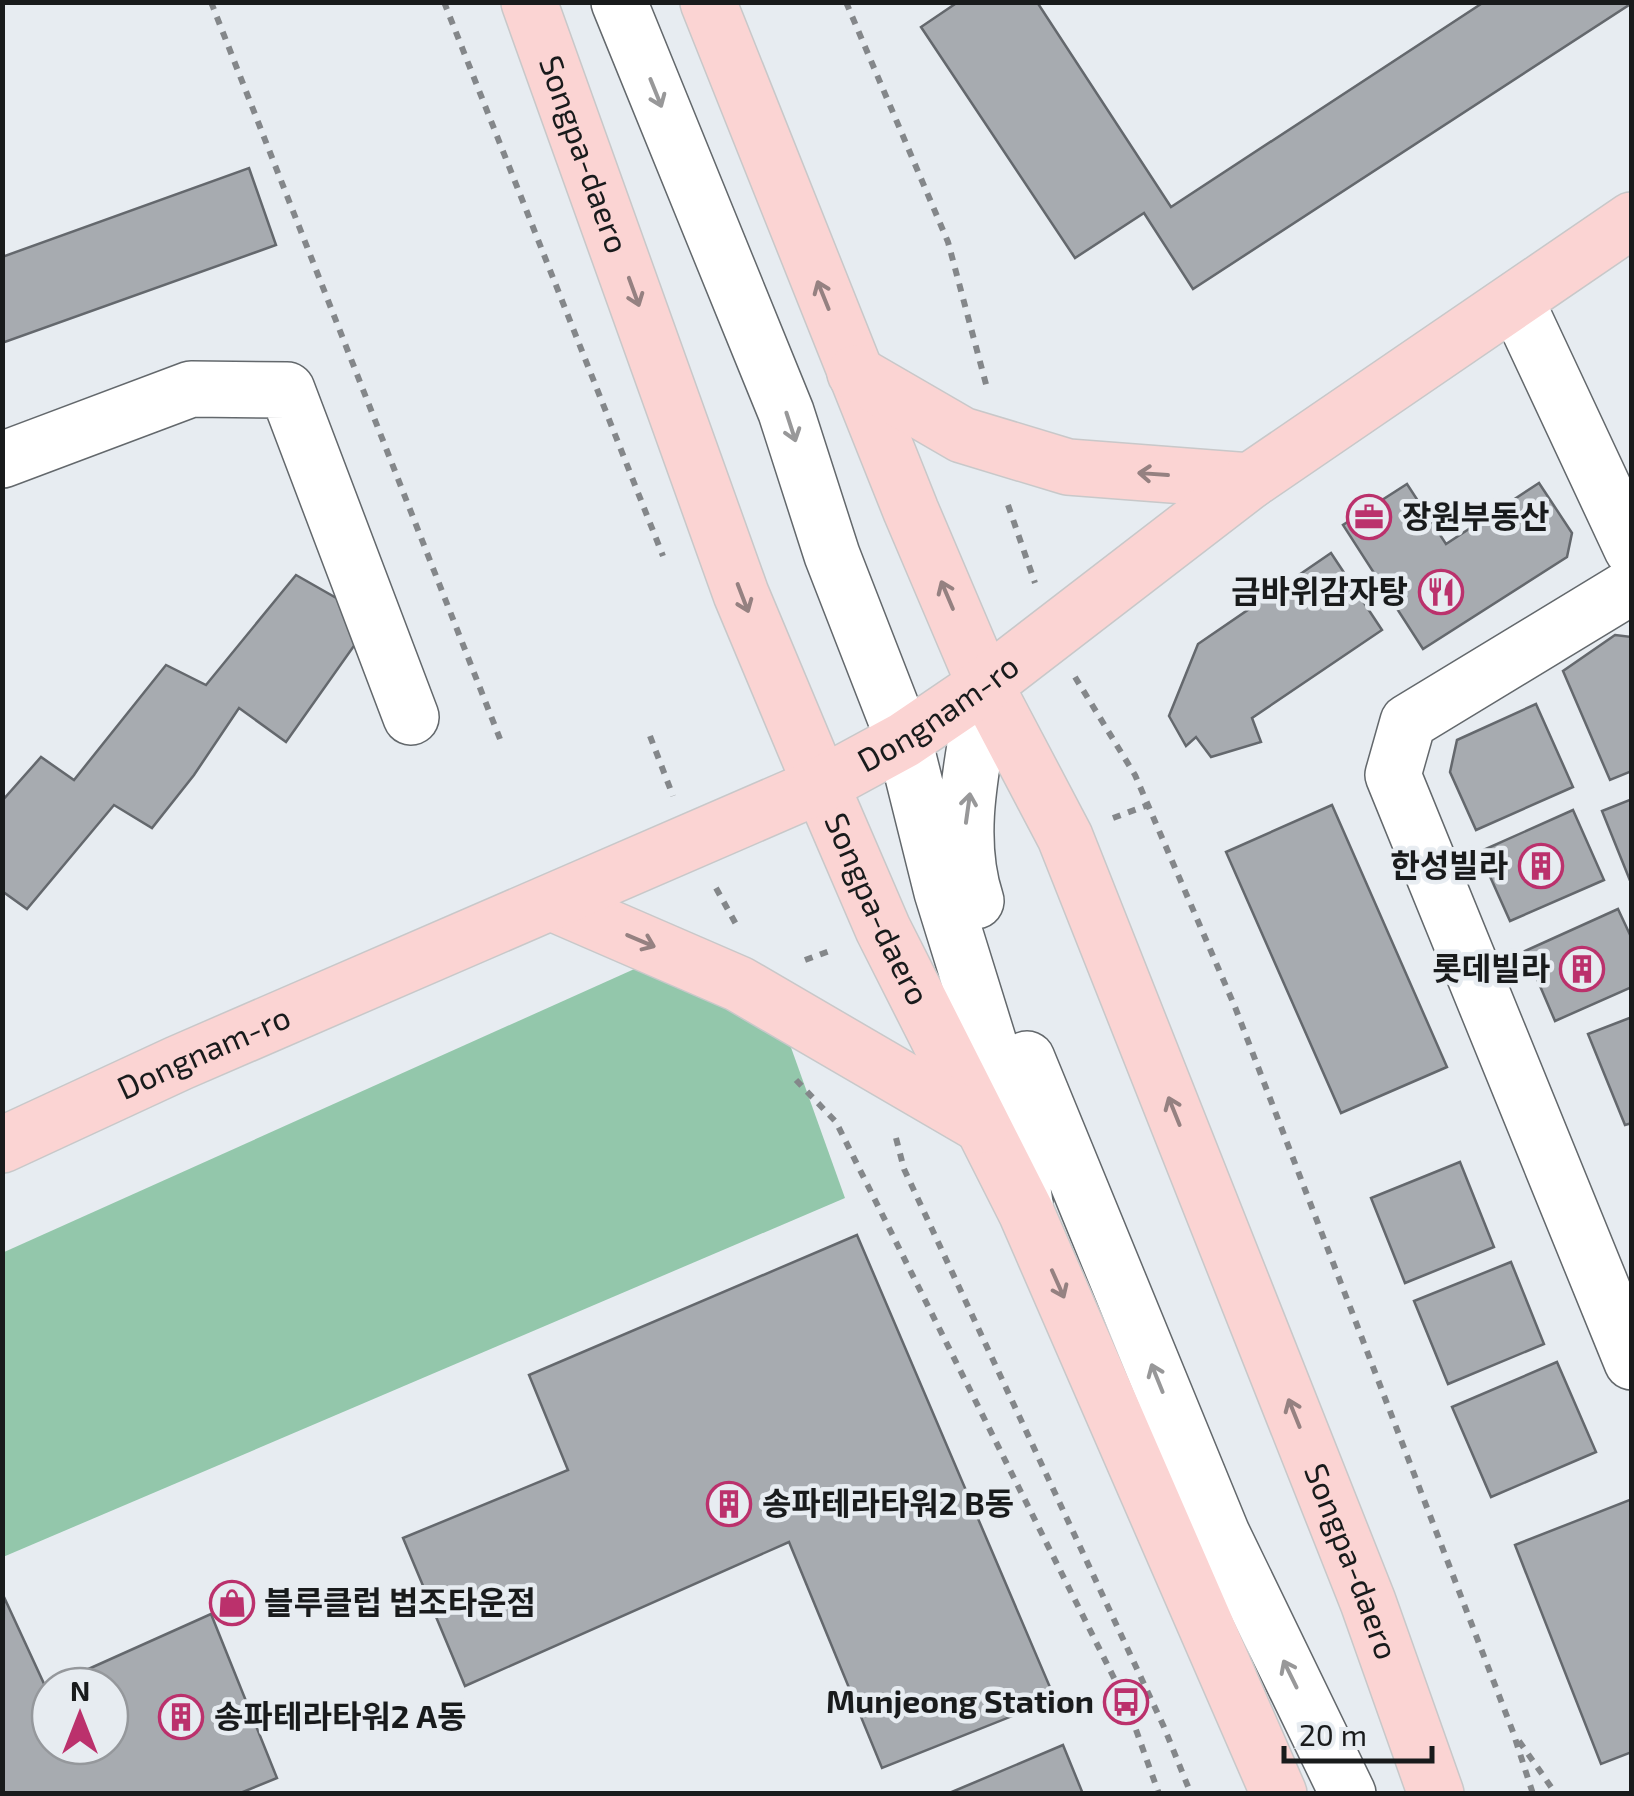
<svg xmlns="http://www.w3.org/2000/svg" width="1634" height="1796" viewBox="0 0 1634 1796" font-family="'Exo 2','Noto Sans KR',sans-serif">
	<rect width="100%" height="100%" fill="#e7ecf1"/>
	<!-- green -->
	<path fill="#93c7ab" d="M670 953 765 975 845 1198 3 1557 2 1253Z"/>
	<!-- building -->
	<path fill="#a7abb0" stroke="#64686d" stroke-width="2.5" fill-rule="evenodd" d="M958 2H1037L1171 207 1484 2 1632 3 1193 289 1144 213 1075 258 921 27Z
		M249 168 276 245 2 343V257Z
		M1539 483 1572 533 1567 557 1423 649 1343 525 1407 484 1446 544Z
		M1331 553 1382 630 1252 718 1261 742 1211 757 1196 737 1186 746 1169 716 1198 644Z
		M296 575 373 619 286 742 239 708 194 775 152 828 114 805 27 909 2 891V801L41 757 74 780 166 665 206 685Z
		M1615 635 1632 637V771L1610 780 1563 671Z
		M1536 704 1573 787 1476 830 1450 772 1457 740Z
		M1632 799V883H1631L1602 811Z
		M1332 805 1447 1067 1341 1113 1226 852Z
		M1573 810 1604 880 1510 921 1479 852Z
		M1618 909 1632 939V987L1555 1021 1525 951Z
		M1632 1017V1123L1625 1125 1588 1034Z
		M1460 1162 1494 1247 1405 1283 1371 1198Z
		M857 1235 1055 1699 882 1768 789 1542 465 1686 403 1538 568 1470 529 1375Z
		M1511 1262 1544 1344 1448 1384 1414 1301Z
		M1557 1362 1596 1452 1491 1497 1452 1407Z
		M1632 1499V1752L1601 1764 1515 1545Z
		M4 1597 46 1688 211 1614 277 1778 238 1794H2ZM50 1686H110V1746H50Z
		M1063 1745 1083 1794H947Z"/>
	<g fill="none" stroke-linecap="round" stroke-linejoin="round">
		<defs>
			<path id="minor" d="M619 2 786 412 832 555 904 740 942 892 1014 1124 1025 1204
				M1516 301 1632 549
				M2 460 191 389 287 390 411 717
				M1632 586 1408 722 1393 775 1632 1362
				M976 901C953 832 975 755 985 685
				M1027 1059 1222 1534 1348 1794"/>
			<g id="major">
				<path id="s1" d="M529 2 741 594 821 785 883 929 1026 1212 1279 1794"/>
				<path id="s2" d="M708 2 911 511 985 685 1065 837 1368 1602 1436 1794"/>
				<path d="M855 373 962 435 1068 467 1250 481"/>
				<path d="M552 903 739 984 981 1125"/>
				<path id="s3" d="M2 1145 179 1063 821 785 904 740 985 685 1250 481 1632 220"/>
			</g>
		</defs>
		<!-- minor casing -->
		<use href="#minor" stroke="#63686c" stroke-width="58"/>
		<!-- major casing -->
		<use href="#major" stroke="#c8c8c9" stroke-width="58"/>
		<!-- path -->
		<path stroke="#84878a" stroke-width="6" stroke-dasharray="8 8" stroke-linecap="butt" d="M211 2 500 739
			M444 2 663 556
			M846 2 948 242 987 388
			M1008 505 1035 583
			M1075 677 1135 775 1235 1007 1513 1732 1533 1794
			M650 736 673 796
			M1113 818 1148 805
			M716 888 737 926
			M805 960 835 949
			M796 1080 836 1122 1126 1702 1159 1794
			M896 1138 904 1169 1164 1727 1191 1794
			M1519 1741 1556 1794"/>
		<!-- minor -->
		<use href="#minor" stroke="#fff" stroke-width="55"/>
		<!-- major -->
		<use href="#major" stroke="#fbd4d3" stroke-width="55"/>
	</g>
	<!-- one-way arrows -->
	<defs><path id="oneway-shaft" d="M-6 0H5M1.5-3L5.5 0L1.5 3" fill="none" stroke-width="1.6" stroke-linecap="round" stroke-linejoin="round" transform="scale(2.5)"/></defs>
	<g stroke="#989899">
		<use href="#oneway-shaft" transform="translate(656 93) rotate(68)"/>
		<use href="#oneway-shaft" transform="translate(791 427) rotate(72)"/>
		<use href="#oneway-shaft" transform="translate(968 808) rotate(-82)"/>
		<use href="#oneway-shaft" transform="translate(1157 1378) rotate(-112)"/>
		<use href="#oneway-shaft" transform="translate(1290 1674) rotate(-116)"/>
	</g>
	<g stroke="#958181">
		<use href="#oneway-shaft" transform="translate(634 292) rotate(70)"/>
		<use href="#oneway-shaft" transform="translate(823 295) rotate(-112)"/>
		<use href="#oneway-shaft" transform="translate(1153 474) rotate(-176)"/>
		<use href="#oneway-shaft" transform="translate(947 595) rotate(-113)"/>
		<use href="#oneway-shaft" transform="translate(743 598) rotate(69)"/>
		<use href="#oneway-shaft" transform="translate(641 941) rotate(23)"/>
		<use href="#oneway-shaft" transform="translate(1174 1111) rotate(-112)"/>
		<use href="#oneway-shaft" transform="translate(1058 1284) rotate(66)"/>
		<use href="#oneway-shaft" transform="translate(1294 1413) rotate(-112)"/>
	</g>
	<!-- icons -->
	<defs>
		<symbol id="office-ring" viewBox="-11 -11 22 22"><circle r="9.5" fill="#e7ecf1" stroke="#bb316c" stroke-width="1.5"/><path d="M-6-3h4V-5.5h4V-3h4V5H-6ZM-1-4.5V-3h2v-1.5ZM-6 0V1H6V0Z" fill="#bb316c"/></symbol>
		<symbol id="restaurant-ring" viewBox="-11 -11 22 22"><circle r="9.5" fill="#e7ecf1" stroke="#bb316c" stroke-width="1.5"/><path d="M-5-6h1v4h1v-4h1v4h1v-4h1v5L-1.5 .5V6h-2V.5L-5-1ZM5-6V6H3V1.5H1.5Q1.5-4 5-6Z" fill="#bb316c"/></symbol>
		<symbol id="building-ring" viewBox="-11 -11 22 22"><circle r="9.5" fill="#e7ecf1" stroke="#bb316c" stroke-width="1.5"/><path d="M-4-6H4V6H1V3H-1V6H-4ZM-2.5-4.3h1.7v1.8h-1.7ZM.8-4.3h1.7v1.8H.8ZM-2.5-1h1.7V.8h-1.7ZM.8-1h1.7V.8H.8Z" fill="#bb316c"/></symbol>
		<symbol id="shop-ring" viewBox="-11 -11 22 22"><circle r="9.5" fill="#e7ecf1" stroke="#bb316c" stroke-width="1.5"/><path d="M-5-2.5h2.3a2.7 3.5 0 0 1 5.4 0H5L5.5 6h-11ZM-1.5-2.5h3a1.5 2.3 0 0 0-3 0Z" fill="#bb316c"/></symbol>
		<symbol id="bus-ring" viewBox="-11 -11 22 22"><circle r="9.5" fill="#e7ecf1" stroke="#bb316c" stroke-width="1.5"/><path d="M-5-6H5V4H4V6H2V4H-2V6H-4V4H-5ZM-3.5-4V0h7V-4ZM-3.5 1.2v1.5H-2V1.2ZM2 1.2v1.5H3.5V1.2Z" fill="#bb316c"/></symbol>
	</defs>
	<g fill-rule="evenodd">
		<use href="#office-ring" x="1344" y="492" width="50" height="50"/>
		<use href="#restaurant-ring" x="1416" y="567" width="50" height="50"/>
		<use href="#building-ring" x="1516" y="841" width="50" height="50"/>
		<use href="#building-ring" x="1557" y="944" width="50" height="50"/>
		<use href="#building-ring" x="704" y="1479" width="50" height="50"/>
		<use href="#shop-ring" x="207" y="1578" width="50" height="50"/>
		<use href="#bus-ring" x="1101" y="1677" width="50" height="50"/>
		<use href="#building-ring" x="156" y="1692" width="50" height="50"/>
	</g>
	<g text-anchor="middle" stroke-width="9" stroke-linejoin="round" paint-order="stroke">
		<!-- street labels -->
		<g font-size="32" fill="#191b1c" stroke="#e7ecf1">
			<text dy="11" stroke="none"><textPath href="#s1" startOffset="162">Songpa-daero</textPath></text>
			<text dy="11" stroke="none"><textPath href="#s3" startOffset="1032">Dongnam-ro</textPath></text>
			<text dy="11" stroke="none"><textPath href="#s1" startOffset="972">Songpa-daero</textPath></text>
			<text dy="11" stroke="none"><textPath href="#s3" startOffset="222">Dongnam-ro</textPath></text>
			<text dy="11" stroke="none"><textPath href="#s2" startOffset="1688">Songpa-daero</textPath></text>
		</g>
		<!-- poi labels -->
		<g font-size="32" font-weight="bold" fill="#191b1c" stroke="#e7ecf1" text-anchor="start">
			<text x="1402" y="528">장원부동산</text>
			<text x="1408" y="603" text-anchor="end">금바위감자탕</text>
			<text x="1508" y="877" text-anchor="end">한성빌라</text>
			<text x="1550" y="980" text-anchor="end">롯데빌라</text>
			<text x="762" y="1515">송파테라타워2 B동</text>
			<text x="264" y="1614">블루클럽 법조타운점</text>
			<text x="1094" y="1713" text-anchor="end">Munjeong Station</text>
			<text x="214" y="1728">송파테라타워2 A동</text>
		</g>
	</g>
	<!-- border -->
	<rect width="1634" height="1796" fill="none" stroke="#191b1c" stroke-width="10"/>
	<!-- north arrow -->
	<g transform="translate(80 1716)"><circle r="48" fill="#e7ecf1" stroke="#95989c" stroke-width="2.5"/>
	<path d="M0-8L18 38L0 25L-18 38Z" fill="#bb316c"/>
	<text y="-15" font-size="28" font-weight="bold" text-anchor="middle" fill="#191b1c">N</text>
	</g>
	<!-- scale -->
	<path d="M1284 1746v15h148v-15" fill="none" stroke="#191b1c" stroke-width="5"/>
	<text x="1299" y="1746" font-size="30" fill="#191b1c" stroke="#e7ecf1" stroke-width="8" paint-order="stroke">20 m</text>
</svg>
